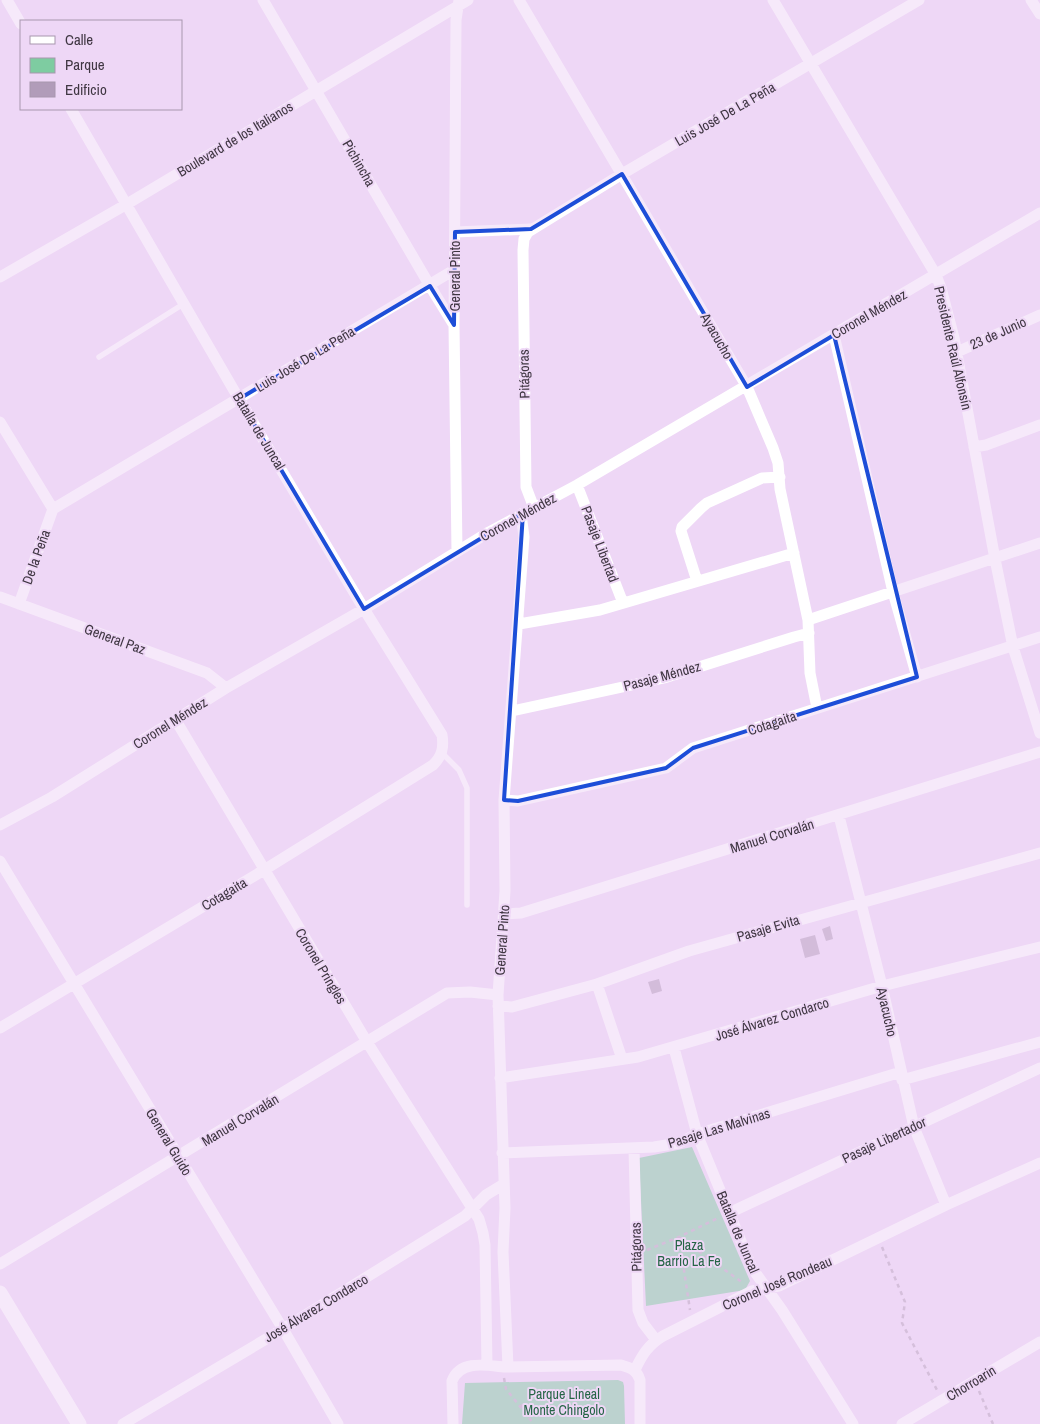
<svg xmlns="http://www.w3.org/2000/svg" width="1040" height="1424" viewBox="0 0 1040 1424" font-family="'Archivo Narrow',sans-serif">
	<rect width="100%" height="100%" fill="#eed7f6"/>
	<!-- green -->
	<path fill="#7ecca1" d="M692 1147 750 1281 745 1290 646 1306 639 1158Z
		M618 1380 623 1382 624 1386 625 1424H462L465 1383Z"/>
	<!-- building -->
	<path fill="#b19cb9" d="M830 926 833 939 826 941 822 929Z
		M815 935 820 954 805 958 800 939Z
		M659 979 662 991 652 994 648 982Z"/>
	<g fill="none" stroke-linecap="round" stroke-linejoin="round">
		<!-- path -->
		<path stroke="#b5a2bb" stroke-width="2.5" stroke-dasharray="4 4" stroke-linecap="butt" d="M679 1237 743 1283
			M679 1237 690 1310
			M882 1247 905 1302 902 1323 937 1390
			M647 1250 679 1237 720 1217
			M504 1378 506 1389 534 1424
			M979 1391 993 1424
			M521 1405 549 1414"/>
		<!-- lane -->
		<path stroke="#fff" stroke-width="5.5" d="M99 357 185 303
			M442 753 459 770 467 788V905"/>
		<!-- street -->
		<path stroke="#fff" stroke-width="11" d="M7 0 21 24
			M263 0 430 286 454 325
			M519 0 747 387 773 448 778 463 780 489 808 620 810 673 817 708
			M773 0 936 275 941 288 954 338 995 559 1013 647 1040 733
			M1031 0 1040 14
			M455 232 531 229
			M0 277 127 204 468 0
			M834 335 893 592 917 677
			M957 352 1040 315
			M0 422 53 509
			M974 447 986 445 1040 425
			M577 485 623 603
			M534 508 526 487 523 250 524 239 528 232 622 174 919 0
			M53 509 454 270
			M457 552 454 325 456 20 459 0
			M697 581 681 531 682 527 701 508 707 503 762 478 780 477
			M0 597 207 673 226 688
			M19 604 53 509
			M808 620 1040 543
			M519 624 600 610 794 553
			M512 711 664 678 794 637 809 633
			M175 719 367 1042 479 1219 483 1233 485 1245 487 1365
			M504 800 518 801 666 768 693 748 1040 637
			M839 816 882 986 914 1127 946 1205
			M0 825 52 797 226 688 364 609 489 532 577 485 1040 213
			M0 861 283 1329 338 1424
			M504 914 521 913 1040 752
			M597 984 622 1059
			M498 1006 512 1007 597 984 689 951 1040 853
			M0 1028 264 870 433 765C442 756 444 748 442 735L364 609 239 399 71 109
			M674 1048 697 1134 752 1268 782 1310 853 1424
			M500 1078 638 1057 882 986 1040 947
			M902 1080 1040 1042
			M634 1149 638 1310 643 1323 656 1340
			M502 1153 654 1147 679 1143 697 1134 901 1072
			M729 1213 1040 1068
			M0 1264 447 993 470 992 498 995
			M508 1367 503 1252 505 1208 498 995 505 891 504 800 524 537 521 514
			M635 1370C642 1355 648 1345 663 1336L752 1291 779 1286 946 1205 1040 1163
			M123 1424 283 1329 465 1216 486 1195 504 1184
			M453 1424 452 1381C460 1360 485 1365 504 1367L621 1365C631 1368 637 1370 640 1380V1424
			M902 1424 1040 1342"/>
		<!-- secondary -->
		<path stroke="#fff" stroke-width="15" d="M0 1293 79 1424"/>
	</g>
	<!-- marked area -->
	<path d="M0 0H1040V1424H0ZM622 174 747 387 834 335 917 677 693 748 666 768 518 801 504 800 523 513 364 609 239 399 430 286 454 325 455 232 531 229Z" fill="#eed7f6" fill-opacity=".55" fill-rule="evenodd"/>
	<path fill="none" stroke="#1d4ed8" stroke-width="4" stroke-linejoin="round" d="M622 174 747 387 834 335 917 677 693 748 666 768 518 801 504 800 523 513 364 609 239 399 430 286 454 325 455 232 531 229Z"/>
	<g text-anchor="middle" stroke-width="4" stroke-linejoin="round" paint-order="stroke">
		<!-- street labels -->
		<g font-size="14" fill="#3f3642" stroke="#eed7f6">
			<text transform="translate(725 114) rotate(-30)" y="5">Luis José De La Peña</text>
			<text transform="translate(235 139) rotate(-31)" y="5">Boulevard de los Italianos</text>
			<text transform="translate(359 163) rotate(60)" y="5">Pichincha</text>
			<text transform="translate(455 276) rotate(-90)" y="5">General Pinto</text>
			<text transform="translate(869 314) rotate(-30)" y="5">Coronel Méndez</text>
			<text transform="translate(998 333) rotate(-24)" y="5">23 de Junio</text>
			<text transform="translate(717 336) rotate(60)" y="5">Ayacucho</text>
			<text transform="translate(953 348) rotate(77)" y="5">Presidente Raúl Alfonsín</text>
			<text transform="translate(305 359) rotate(-31)" y="5">Luis José De La Peña</text>
			<text transform="translate(524 374) rotate(-91)" y="5">Pitágoras</text>
			<text transform="translate(259 431) rotate(59)" y="5">Batalla de Juncal</text>
			<text transform="translate(518 517) rotate(-29)" y="5">Coronel Méndez</text>
			<text transform="translate(600 544) rotate(69)" y="5">Pasaje Libertad</text>
			<text transform="translate(36 557) rotate(-70)" y="5">De la Peña</text>
			<text transform="translate(115 639) rotate(20)" y="5">General Paz</text>
			<text transform="translate(662 676) rotate(-15)" y="5">Pasaje Méndez</text>
			<text transform="translate(170 723) rotate(-32)" y="5">Coronel Méndez</text>
			<text transform="translate(772 723) rotate(-18)" y="5">Cotagaita</text>
			<text transform="translate(772 836) rotate(-17)" y="5">Manuel Corvalán</text>
			<text transform="translate(224 894) rotate(-31)" y="5">Cotagaita</text>
			<text transform="translate(768 928) rotate(-16)" y="5">Pasaje Evita</text>
			<text transform="translate(502 940) rotate(-86)" y="5">General Pinto</text>
			<text transform="translate(321 966) rotate(59)" y="5">Coronel Pringles</text>
			<text transform="translate(887 1012) rotate(77)" y="5">Ayacucho</text>
			<text transform="translate(772 1019) rotate(-17)" y="5">José Álvarez Condarco</text>
			<text transform="translate(240 1120) rotate(-31)" y="5">Manuel Corvalán</text>
			<text transform="translate(719 1128) rotate(-17)" y="5">Pasaje Las Malvinas</text>
			<text transform="translate(884 1140) rotate(-25)" y="5">Pasaje Libertador</text>
			<text transform="translate(169 1142) rotate(59)" y="5">General Guido</text>
			<text transform="translate(738 1232) rotate(67)" y="5">Batalla de Juncal</text>
			<text transform="translate(636 1247) rotate(-91)" y="5">Pitágoras</text>
			<text transform="translate(777 1283) rotate(-23)" y="5">Coronel José Rondeau</text>
			<text transform="translate(316 1308) rotate(-31)" y="5">José Álvarez Condarco</text>
			<text transform="translate(971 1383) rotate(-31)" y="5">Chorroarin</text>
		</g>
		<!-- park labels -->
		<g font-size="14" fill="#256546" stroke="#eed7f6">
			<text x="689" y="1250">Plaza<tspan x="689" dy="16">Barrio La Fe</tspan></text>
			<text x="564" y="1399">Parque Lineal<tspan x="564" dy="16">Monte Chingolo</tspan></text>
		</g>
	</g>
	<!-- legend -->
	<rect x="20" y="20" width="162" height="90" fill="#eed7f6" stroke="#a897ae"/>
	<rect x="30" y="36" width="25" height="8" fill="#ffffff" stroke="#a897ae"/>
	<text x="65" y="45" font-size="15" fill="#3f3642">Calle</text>
	<rect x="30" y="58" width="25" height="15" fill="#7ecca1" stroke="#a897ae"/>
	<text x="65" y="70" font-size="15" fill="#3f3642">Parque</text>
	<rect x="30" y="82" width="25" height="15" fill="#b19cb9" stroke="#a897ae"/>
	<text x="65" y="95" font-size="15" fill="#3f3642">Edificio</text>
</svg>
